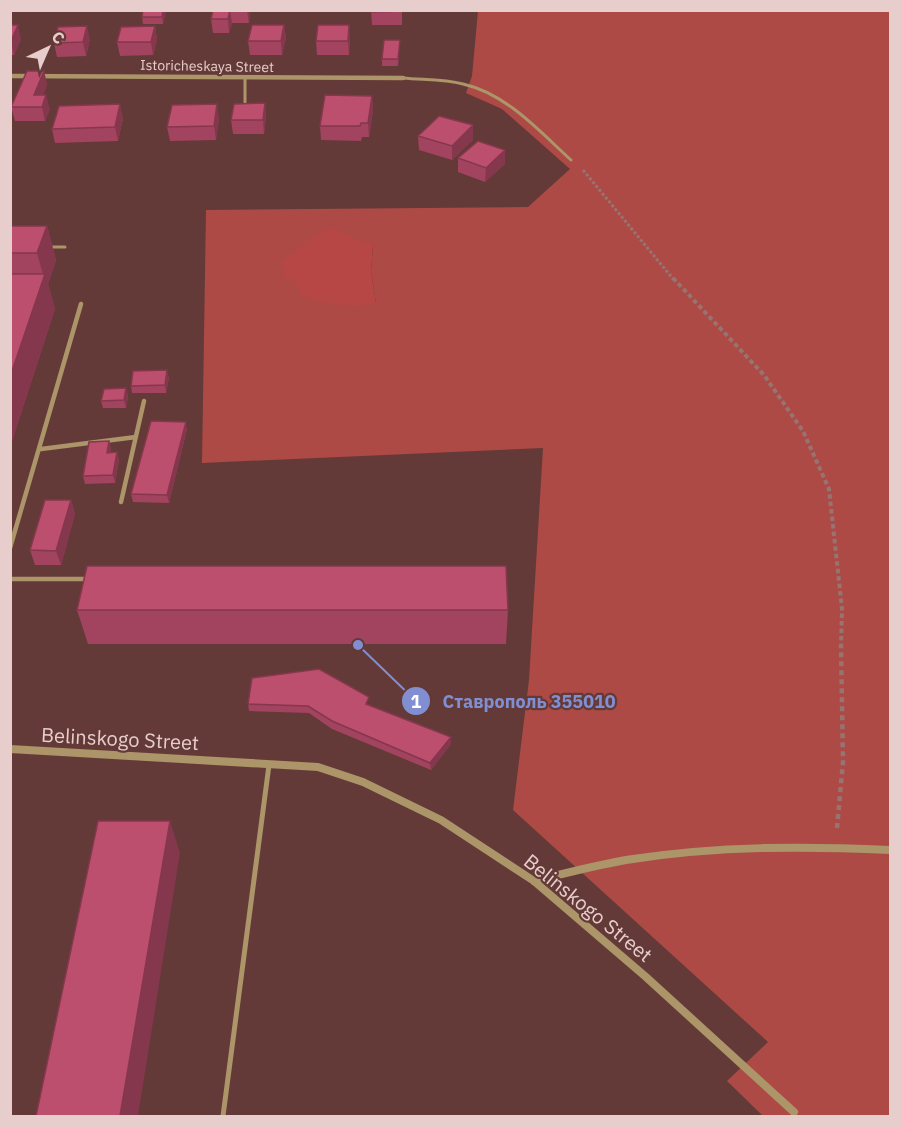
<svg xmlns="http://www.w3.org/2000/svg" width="901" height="1127" viewBox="0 0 901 1127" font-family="'IBM Plex Sans',sans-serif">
	<rect width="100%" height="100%" fill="#633a37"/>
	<!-- green -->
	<path fill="#ad4a46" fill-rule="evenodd" d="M478 11H890V1116H763L727 1081 768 1042 513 810 529 680 543 448 202 463 206 210 528 207 570 169 502 109 466 93 472 76ZM373 245 371 272 376 303 293 279Z"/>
	<!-- forest -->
	<path fill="#b64744" d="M331 228 373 245 371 272 376 303C350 311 327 303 302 296L293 279 288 280 284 275 282 261 316 234Z"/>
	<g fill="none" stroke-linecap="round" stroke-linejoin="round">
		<!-- path-far2 -->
		<path stroke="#977471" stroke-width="3" stroke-dasharray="3 2" stroke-linecap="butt" d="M583 170 674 280"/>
		<!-- path-far1 -->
		<path stroke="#977471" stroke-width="4" stroke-dasharray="4.5 3" stroke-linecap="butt" d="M673 278 764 375 803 431 829 489 842 609 841 647"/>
		<!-- path -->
		<path stroke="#977471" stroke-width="4.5" stroke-dasharray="5 4" stroke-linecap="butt" d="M837 828 843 762 841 645"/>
		<!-- service-far2 -->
		<path stroke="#ab9569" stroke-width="3" d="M245 77V105
			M403 78C423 80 443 79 463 84 507 94 539 131 571 160
			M49 247H65"/>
		<!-- service-far1 -->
		<path stroke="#ab9569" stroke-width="4.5" d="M41 449 136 437
			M121 502 144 401
			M10 548 81 304
			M10 579H89"/>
		<!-- service -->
		<path stroke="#ab9569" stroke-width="5" d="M223 1116 269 765"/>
		<!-- minor-far1 -->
		<path stroke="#ab9569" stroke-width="4.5" d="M10 76 403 78"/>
		<!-- minor -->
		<path stroke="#ab9569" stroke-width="8" d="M10 749 318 767 363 782 441 820 534 881 646 977 794 1112
			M534 881C567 873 599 864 633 859 718 846 804 846 890 850"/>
	</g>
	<!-- wall -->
	<path fill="#a2435f" d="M166 10 163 24H143L142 17Z
		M213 10H250L249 23H232L229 33H213L211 19Z
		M371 10H402V25H372Z
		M10 25 21 39 14 55H10Z
		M284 25 286 38 282 55H250L248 41Z
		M349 25 350 38 349 55H317L316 41Z
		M155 26 157 40 153 55 120 56 117 42Z
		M90 39 86 56 57 57 54 43Z
		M400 40 398 66H382V59Z
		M44 71 47 85 43 95 50 109 45 121H15L11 107Z
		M372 96 373 110 369 137H362L361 141 321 140 320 126Z
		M265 103 266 117 264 134H233L231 120Z
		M123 118 118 141 55 143 52 129Z
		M219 118 216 140 170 141 167 127Z
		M473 125V140L452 160 419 150 418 136Z
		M505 150V164L485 182 458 172V158Z
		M10 226H47L56 260 48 284 55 309 10 447Z
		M169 377 166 393H132L131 386Z
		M126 388 128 396 126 408H103L101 401Z
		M187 429 169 503 133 502 131 494Z
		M109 441 111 449 110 453 117 452 119 460 115 483 85 484 83 476Z
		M71 500 75 514 61 565H35L30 550Z
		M77 610H508L506 644H88Z
		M248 704H369V705L451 744 431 770 332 729 309 713 249 711Z"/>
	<!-- shaded-wall -->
	<path fill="#84374d" d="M163 10H166L163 24 162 17Z
		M230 10 232 23 229 33 228 19Z
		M247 10H250L249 23Z
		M18 25 21 39 14 55 11 41Z
		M284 25 286 38 282 55 281 41Z
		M349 25 350 38 349 55 348 41Z
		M87 26 90 39 86 56 83 42Z
		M155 26 157 40 153 55 151 42Z
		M44 71 47 85 38 107 34 95Z
		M46 95 50 109 45 121 42 107Z
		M372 96 373 110 369 137 368 123Z
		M265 103 266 117 264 134 263 120Z
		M120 104 123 118 118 141 115 127Z
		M217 104 219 118 216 140 214 126Z
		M473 125V140L452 160V146Z
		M505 150V164L485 182 486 168Z
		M47 226 56 260 48 284 55 309 10 447V377L44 278 37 253Z
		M167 370 169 377 166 393 165 385Z
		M126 388 128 396 126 408 124 400Z
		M186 422 187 429 169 503 167 495Z
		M109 441 111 449 109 460 107 453Z
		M117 452 119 460 115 483 113 475Z
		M71 500 75 514 61 565 56 551Z
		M451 737V744L431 770 430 763Z
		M170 821 180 853 138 1116H120Z"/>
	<!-- building -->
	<path fill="#bc4e6e" stroke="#84374d" stroke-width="1.5" d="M143 10H163L162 17H142Z
		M213 10H230L228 19H211Z
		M371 10H401V11L371 12Z
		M10 25H18L11 41H10Z
		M252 25H284L281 41H248Z
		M318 25H349L348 41H316Z
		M87 26 83 42 54 43 58 27Z
		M155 26 151 42H117L121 27Z
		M384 40H400L398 59H382Z
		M27 71H44L34 95H46L42 107H11Z
		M325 95 372 96 368 123H361L360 126H320Z
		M265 103 263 120H231L234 104Z
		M120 104 115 127 52 129 59 106Z
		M217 104 214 126 167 127 172 105Z
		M439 116 473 125 452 146 418 136Z
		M478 141 505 150 486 168 458 158Z
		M10 226H47L37 253H10Z
		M10 274H45L10 377Z
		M167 370 165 385 131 386 133 371Z
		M126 388 124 400 101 401 104 389Z
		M151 421 186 422 167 495 131 494Z
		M109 441 107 453 117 452 113 475 83 476 89 442Z
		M45 500H71L56 551 30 550Z
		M87 566H506L508 610H77Z
		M319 669 369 697 366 704 451 737 430 763 332 721 308 706 248 704 252 678Z
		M98 821H170L120 1116H36Z"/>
	<g text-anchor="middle" stroke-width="4.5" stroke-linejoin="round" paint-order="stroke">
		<!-- far-street labels -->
		<g font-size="14" fill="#e7cdcb" stroke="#633a37">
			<text transform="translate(207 66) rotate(1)" y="5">Istoricheskaya Street</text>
		</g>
		<!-- near-street labels -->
		<g font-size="20" fill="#e7cdcb" stroke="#633a37">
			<text transform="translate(120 739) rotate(3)" y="7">Belinskogo Street</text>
			<text transform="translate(588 908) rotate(39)" y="7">Belinskogo Street</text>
		</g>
	</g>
	<!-- callouts -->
	<path fill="none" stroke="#828ed2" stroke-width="2" d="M358 645L416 701"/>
	<g fill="#828ed2" stroke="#633a37" stroke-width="2">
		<circle cx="358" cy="645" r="6"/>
		<circle cx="416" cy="701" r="15"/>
	</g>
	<g font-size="18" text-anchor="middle" font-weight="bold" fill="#fff">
		<text x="416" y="708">1</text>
	</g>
	<g font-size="18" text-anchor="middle" font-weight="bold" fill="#828ed2" stroke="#633a37" stroke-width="4.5" stroke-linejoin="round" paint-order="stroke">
		<text x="529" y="708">Ставрополь 355010</text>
	</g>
	<!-- border -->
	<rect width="901" height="1127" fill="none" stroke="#e7cdcb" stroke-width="24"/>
	<!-- north arrow -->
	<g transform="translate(48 48) rotate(44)" stroke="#633a37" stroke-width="4.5" paint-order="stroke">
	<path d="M0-4.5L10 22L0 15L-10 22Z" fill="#e7cdcb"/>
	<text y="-9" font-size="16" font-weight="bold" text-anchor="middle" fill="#e7cdcb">С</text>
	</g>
</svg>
